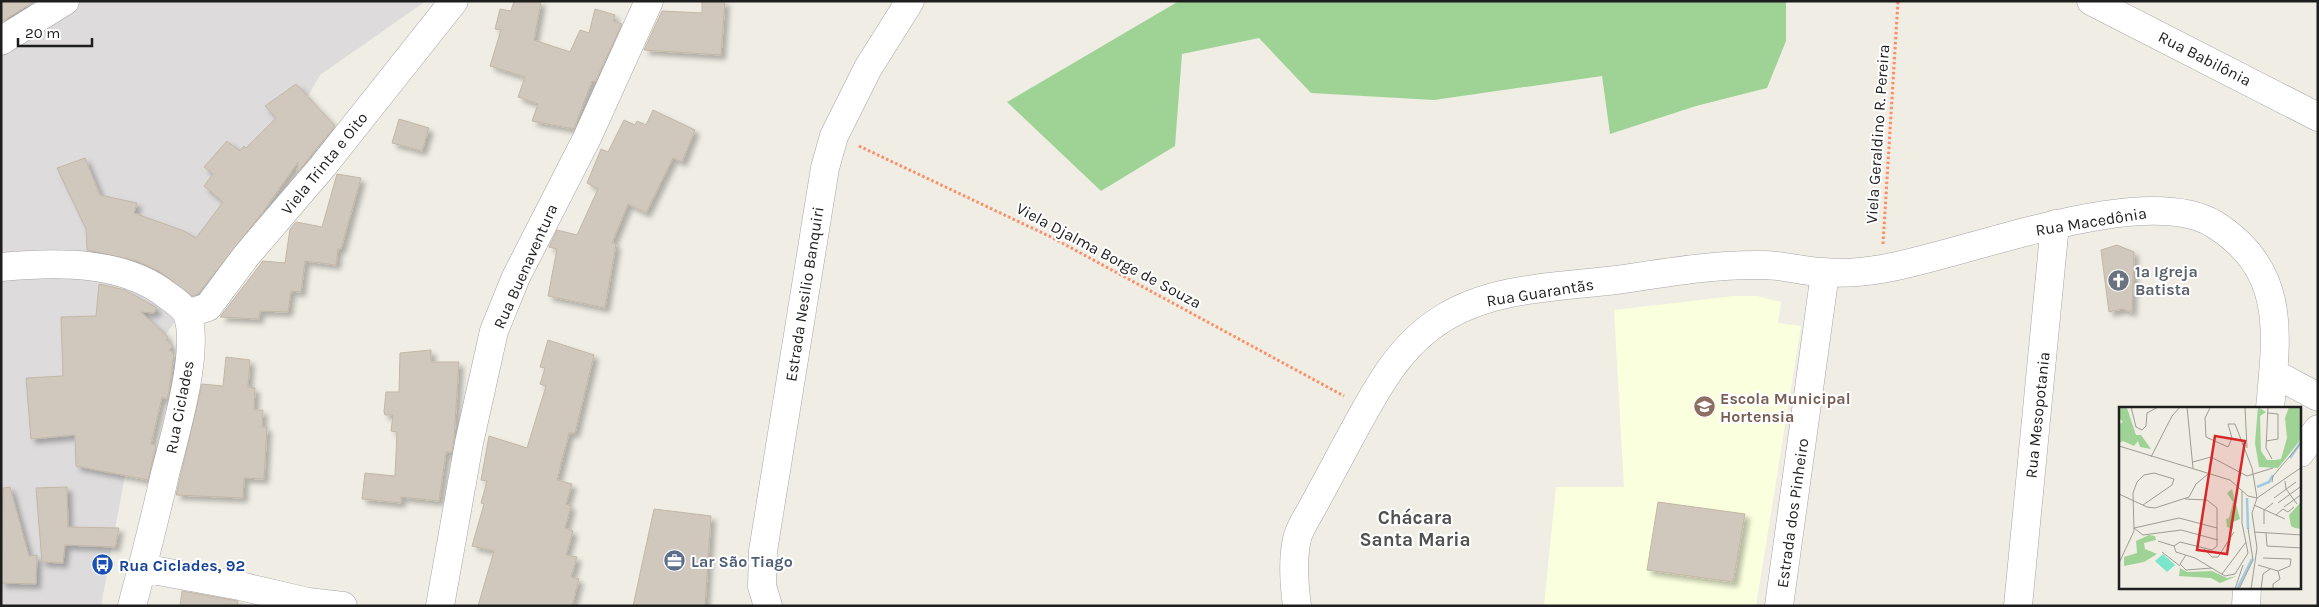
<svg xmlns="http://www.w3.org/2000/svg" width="2319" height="607" viewBox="0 0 2319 607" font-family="Karla,sans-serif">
	<defs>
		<filter id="shadow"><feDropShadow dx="4.5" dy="4.5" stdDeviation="2.5" flood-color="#0004"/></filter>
	</defs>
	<rect width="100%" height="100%" fill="#f0eee4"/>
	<!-- residential -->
	<path fill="#dddbdb" d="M1 1H426L320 75 186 307 146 361 101 606H1Z"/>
	<!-- education -->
	<path fill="#faffde" d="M1735 296H1757L1781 302 1778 323 1801 326 1756 606H1544L1556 487H1624L1614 310Z"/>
	<!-- forest -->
	<path fill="#9ed395" d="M1179 1H1786V41L1767 88 1696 106 1610 134 1602 76 1434 100 1311 93 1259 38 1182 54 1175 146 1101 191 1007 102Z"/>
	<!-- building -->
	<path fill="#d0c8bc" stroke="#c3b6a5" filter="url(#shadow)" d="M1 1H35L1 22Z
		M514 1H541L534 40 570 52 580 30 589 33 595 9 615 15 613 21 622 24 595 82 592 81 574 129 532 121 538 104 518 97 525 77 490 66 501 30 495 29 500 9 511 11Z
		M702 1H725L721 55 644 50 662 11 702 13Z
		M296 84 335 126 297 173 298 162 263 212 198 294 192 296 159 271 137 261 87 250 86 229 57 168 85 158 100 195 137 203 134 213 184 231 196 238 223 202 204 186 213 174 204 167 227 141 240 151 244 146 246 148 276 118 265 106Z
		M653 110 695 130 682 162 673 158 646 213 628 204 612 243 616 244 605 308 548 296 557 249 549 247 557 230 577 235 598 189 587 183 601 149 608 152 624 120 635 125 637 121 646 125Z
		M399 119 429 128 422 151 392 143Z
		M337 174 361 178 341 249H338L336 265 305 261 301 292 291 291 288 312 260 311 259 319 220 317 263 261 285 263 290 229 296 222 322 227Z
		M2117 245 2134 252 2132 312 2122 309 2109 312 2101 250Z
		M99 284 125 290 157 308 154 313 141 312 168 337 166 340 173 346 169 350 174 354 169 390 167 399 162 397 151 444 156 445 148 480 76 466 75 435 31 439 26 378 63 376 61 317 96 316Z
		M548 340 594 355 575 433H569L557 480 572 484 566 504 571 506 565 528 573 531 566 555 577 557 571 577 579 579 572 606H478L494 551 472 546 484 504 481 503 487 481 481 480 489 436 527 448 546 386 540 384 545 368 540 367Z
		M431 350V362H459L454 438 452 452H446L439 501 401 497V503L362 499 365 473 395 476 397 432 391 431 393 415H385L384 412 386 392H399L400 353Z
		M226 357 250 360 248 387 255 388 254 410H263L262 427H267L264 479 244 478 243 498 176 495 202 384 223 386Z
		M10 487 29 556 37 555 36 584 1 583 3 488Z
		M67 487 68 527 119 528 115 547 65 545 63 563 42 562 36 488Z
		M1658 502 1745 514 1733 582 1647 570Z
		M654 509 711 516 705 606H633Z
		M182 591 238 601 237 606H180Z"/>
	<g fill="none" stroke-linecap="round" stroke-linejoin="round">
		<defs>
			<path id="minor" d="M2091 1 2318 117
				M1 41 65 1
				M1 267C57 262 123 260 168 296 174 300 184 308 187 314 201 348 174 438 165 474 155 518 144 562 132 606
				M187 314 208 307 246 256 323 166 454 1
				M2273 373 2318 397
				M2300 453 2318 429
				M142 568 240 586 308 602 343 606
				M440 606 469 443 494 331 516 277 587 138 649 1
				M768 606 762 586 763 551 825 168 834 136 868 68 910 1
				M1297 606C1294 584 1292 561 1297 539 1299 529 1306 519 1311 510 1323 488 1335 466 1346 445 1372 398 1395 348 1442 319 1492 287 1559 287 1616 280 1665 273 1714 264 1762 265 1782 265 1802 271 1822 272 1841 274 1864 272 1882 269 1962 256 2143 181 2214 224 2287 270 2277 333 2270 408
				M1779 606 1825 273
				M2018 606 2055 224
				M2246 606 2247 588"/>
		</defs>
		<!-- minor casing -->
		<use href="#minor" stroke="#a5a5a5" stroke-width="29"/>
		<!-- path -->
		<path stroke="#ff8c66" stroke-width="3" stroke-dasharray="2.5 2.5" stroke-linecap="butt" d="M859 146 1051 237 1344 396
			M1883 244 1898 1"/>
		<!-- minor -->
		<use href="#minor" stroke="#fff" stroke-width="28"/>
	</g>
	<!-- icons -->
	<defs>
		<symbol id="church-disc" viewBox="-11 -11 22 22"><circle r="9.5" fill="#6b7280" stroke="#fff"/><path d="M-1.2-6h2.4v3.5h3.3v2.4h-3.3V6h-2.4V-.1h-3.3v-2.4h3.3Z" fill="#fff"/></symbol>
		<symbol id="school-disc" viewBox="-11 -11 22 22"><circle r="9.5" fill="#8d6e63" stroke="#fff"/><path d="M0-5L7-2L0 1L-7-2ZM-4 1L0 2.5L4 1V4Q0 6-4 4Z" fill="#fff"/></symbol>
		<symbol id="office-disc" viewBox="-11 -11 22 22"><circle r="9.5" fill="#5c6f8a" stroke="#fff"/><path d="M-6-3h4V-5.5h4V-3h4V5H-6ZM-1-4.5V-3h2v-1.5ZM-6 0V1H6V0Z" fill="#fff"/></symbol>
		<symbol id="bus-disc" viewBox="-11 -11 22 22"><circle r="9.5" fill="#1a4fb4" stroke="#fff"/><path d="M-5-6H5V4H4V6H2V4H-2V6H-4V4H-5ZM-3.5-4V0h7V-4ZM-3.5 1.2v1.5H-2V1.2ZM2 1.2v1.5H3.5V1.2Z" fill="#fff"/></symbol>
	</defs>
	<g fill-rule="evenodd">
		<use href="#church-disc" x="2106" y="268" width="25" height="25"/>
		<use href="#school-disc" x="1692" y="394" width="25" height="25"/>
		<use href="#office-disc" x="662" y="548" width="25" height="25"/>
		<use href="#bus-disc" x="90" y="552" width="25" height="25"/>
	</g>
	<g text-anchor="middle" stroke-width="4" stroke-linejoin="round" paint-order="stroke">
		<!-- street labels -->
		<g font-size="16" fill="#1e1e1e" stroke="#fff">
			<text transform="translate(2205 58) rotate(27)" y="6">Rua Babilônia</text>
			<text transform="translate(1877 134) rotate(-86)" y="6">Viela Geraldino R. Pereira</text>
			<text transform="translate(324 163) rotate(-51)" y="6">Viela Trinta e Oito</text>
			<text transform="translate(2091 221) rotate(-9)" y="6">Rua Macedônia</text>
			<text transform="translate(1109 255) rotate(28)" y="6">Viela Djalma Borge de Souza</text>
			<text transform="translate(525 266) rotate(-66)" y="6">Rua Buenaventura</text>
			<text transform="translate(1540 292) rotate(-9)" y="6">Rua Guarantãs</text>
			<text transform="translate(804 294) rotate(-81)" y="6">Estrada Nesilio Banquiri</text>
			<text transform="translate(179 407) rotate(-79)" y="6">Rua Ciclades</text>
			<text transform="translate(2037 415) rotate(-84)" y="6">Rua Mesopotania</text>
			<text transform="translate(1792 513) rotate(-82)" y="6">Estrada dos Pinheiro</text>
		</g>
		<!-- worship labels -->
		<g font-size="16" font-weight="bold" fill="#5b616d" stroke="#fff" text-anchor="start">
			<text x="2135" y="277">1ª Igreja<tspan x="2135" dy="18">Batista</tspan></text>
		</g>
		<!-- education labels -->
		<g font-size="16" font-weight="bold" fill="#785e54" stroke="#fff" text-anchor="start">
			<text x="1720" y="404">Escola Municipal<tspan x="1720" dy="18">Hortensia</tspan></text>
		</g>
		<!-- service labels -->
		<g font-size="16" font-weight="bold" fill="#4e5e75" stroke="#fff" text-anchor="start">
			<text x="691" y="567">Lar São Tiago</text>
		</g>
		<!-- transit labels -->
		<g font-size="16" font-weight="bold" fill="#164399" stroke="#fff" text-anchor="start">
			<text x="119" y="571">Rua Ciclades, 92</text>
		</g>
		<!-- quarter labels -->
		<g font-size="19" font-weight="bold" fill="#515151" stroke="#fff">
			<text x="1415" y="524">Chácara<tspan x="1415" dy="22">Santa Maria</tspan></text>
		</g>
	</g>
	<!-- overview -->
	<g transform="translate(2119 407)">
		<rect width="182" height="182" fill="#f0eee4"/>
		<path d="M0 0 8 1 17 28H22L32 42 21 40 19 34 15 39 4 34 0 36V17L4 15 0 11ZM139 0 147 5 141 9 142 44 148 53H155L162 52 168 31 166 11 170 0H182V32L159 61 140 60 136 36ZM113 82 121 112 114 115V122L108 120 107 112 110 111 114 95 108 86ZM182 95V122L176 121 172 119 170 108ZM30 128 36 129 37 133 25 136 26 142 38 147 25 155 5 159V150L18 146 17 134ZM61 161 68 165 93 164 108 171 118 169 101 176 92 171 60 169Z" fill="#9ed395"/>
		<path d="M44 147 56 158 48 165 36 154Z" fill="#7ae6cc"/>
		<path fill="none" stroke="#a0c9e2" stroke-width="2.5" d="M171 51 182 35M138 80 150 75 154 68M128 91 129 122M118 182 133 152"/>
		<path fill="none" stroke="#9c9b95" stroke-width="1" d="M12 0 17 20 23 23 27 19 28 6 39 0M68 0 74 61M126 0 128 41M149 0 147 41 153 52M91 1 86 11 87 30 109 40 113 31 109 17H116L133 61 138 91M147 34 159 32V7L149 6M0 39 111 73 129 89 138 91M32 50 53 9 61 0M74 55 92 50 128 69 154 61M166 74 167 82 178 97M153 75 154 69 183 35M0 87 28 100 36 101 70 90 77 77 89 67M138 91 183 60M155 91 177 75M159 96 181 80M135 98 166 112M165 100 183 87M157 108 164 102 169 105 175 100M145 117V103L154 96M15 121 24 128 62 123 99 133M15 121 60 111 98 121M135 125 183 128M147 126 148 139 183 141M39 134 55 139M55 139 57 145 76 151 106 169 116 167 129 146 123 116V84M55 139 61 135 93 143 98 139V101L88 93 66 92M85 142 93 150H99L115 125M43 145 61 159M67 148 61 157 67 163 93 161M144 151 172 152 171 159 159 164M0 156 15 124 14 86 18 75 25 68 35 66 55 72 53 78 24 98M139 158 159 164 161 172 154 177V182M103 167 127 135M116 182 124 158M120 182 134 153 129 121M132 182 138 141 133 106 138 91M142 182 144 167 151 162"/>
		<path fill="#d62828" fill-opacity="0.15" stroke="#d62828" stroke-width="2.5" d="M96 29 126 34 108 147 78 143Z"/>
		<rect width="182" height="182" fill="none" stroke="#1e1e1e" stroke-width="2.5"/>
	</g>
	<!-- border -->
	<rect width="2319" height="607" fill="none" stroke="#1e1e1e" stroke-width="5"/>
	<!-- scale -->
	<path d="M18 38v8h74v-8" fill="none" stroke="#1e1e1e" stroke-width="2.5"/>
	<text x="25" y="38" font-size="15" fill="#1e1e1e" stroke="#ffffff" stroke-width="4" paint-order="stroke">20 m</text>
</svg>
